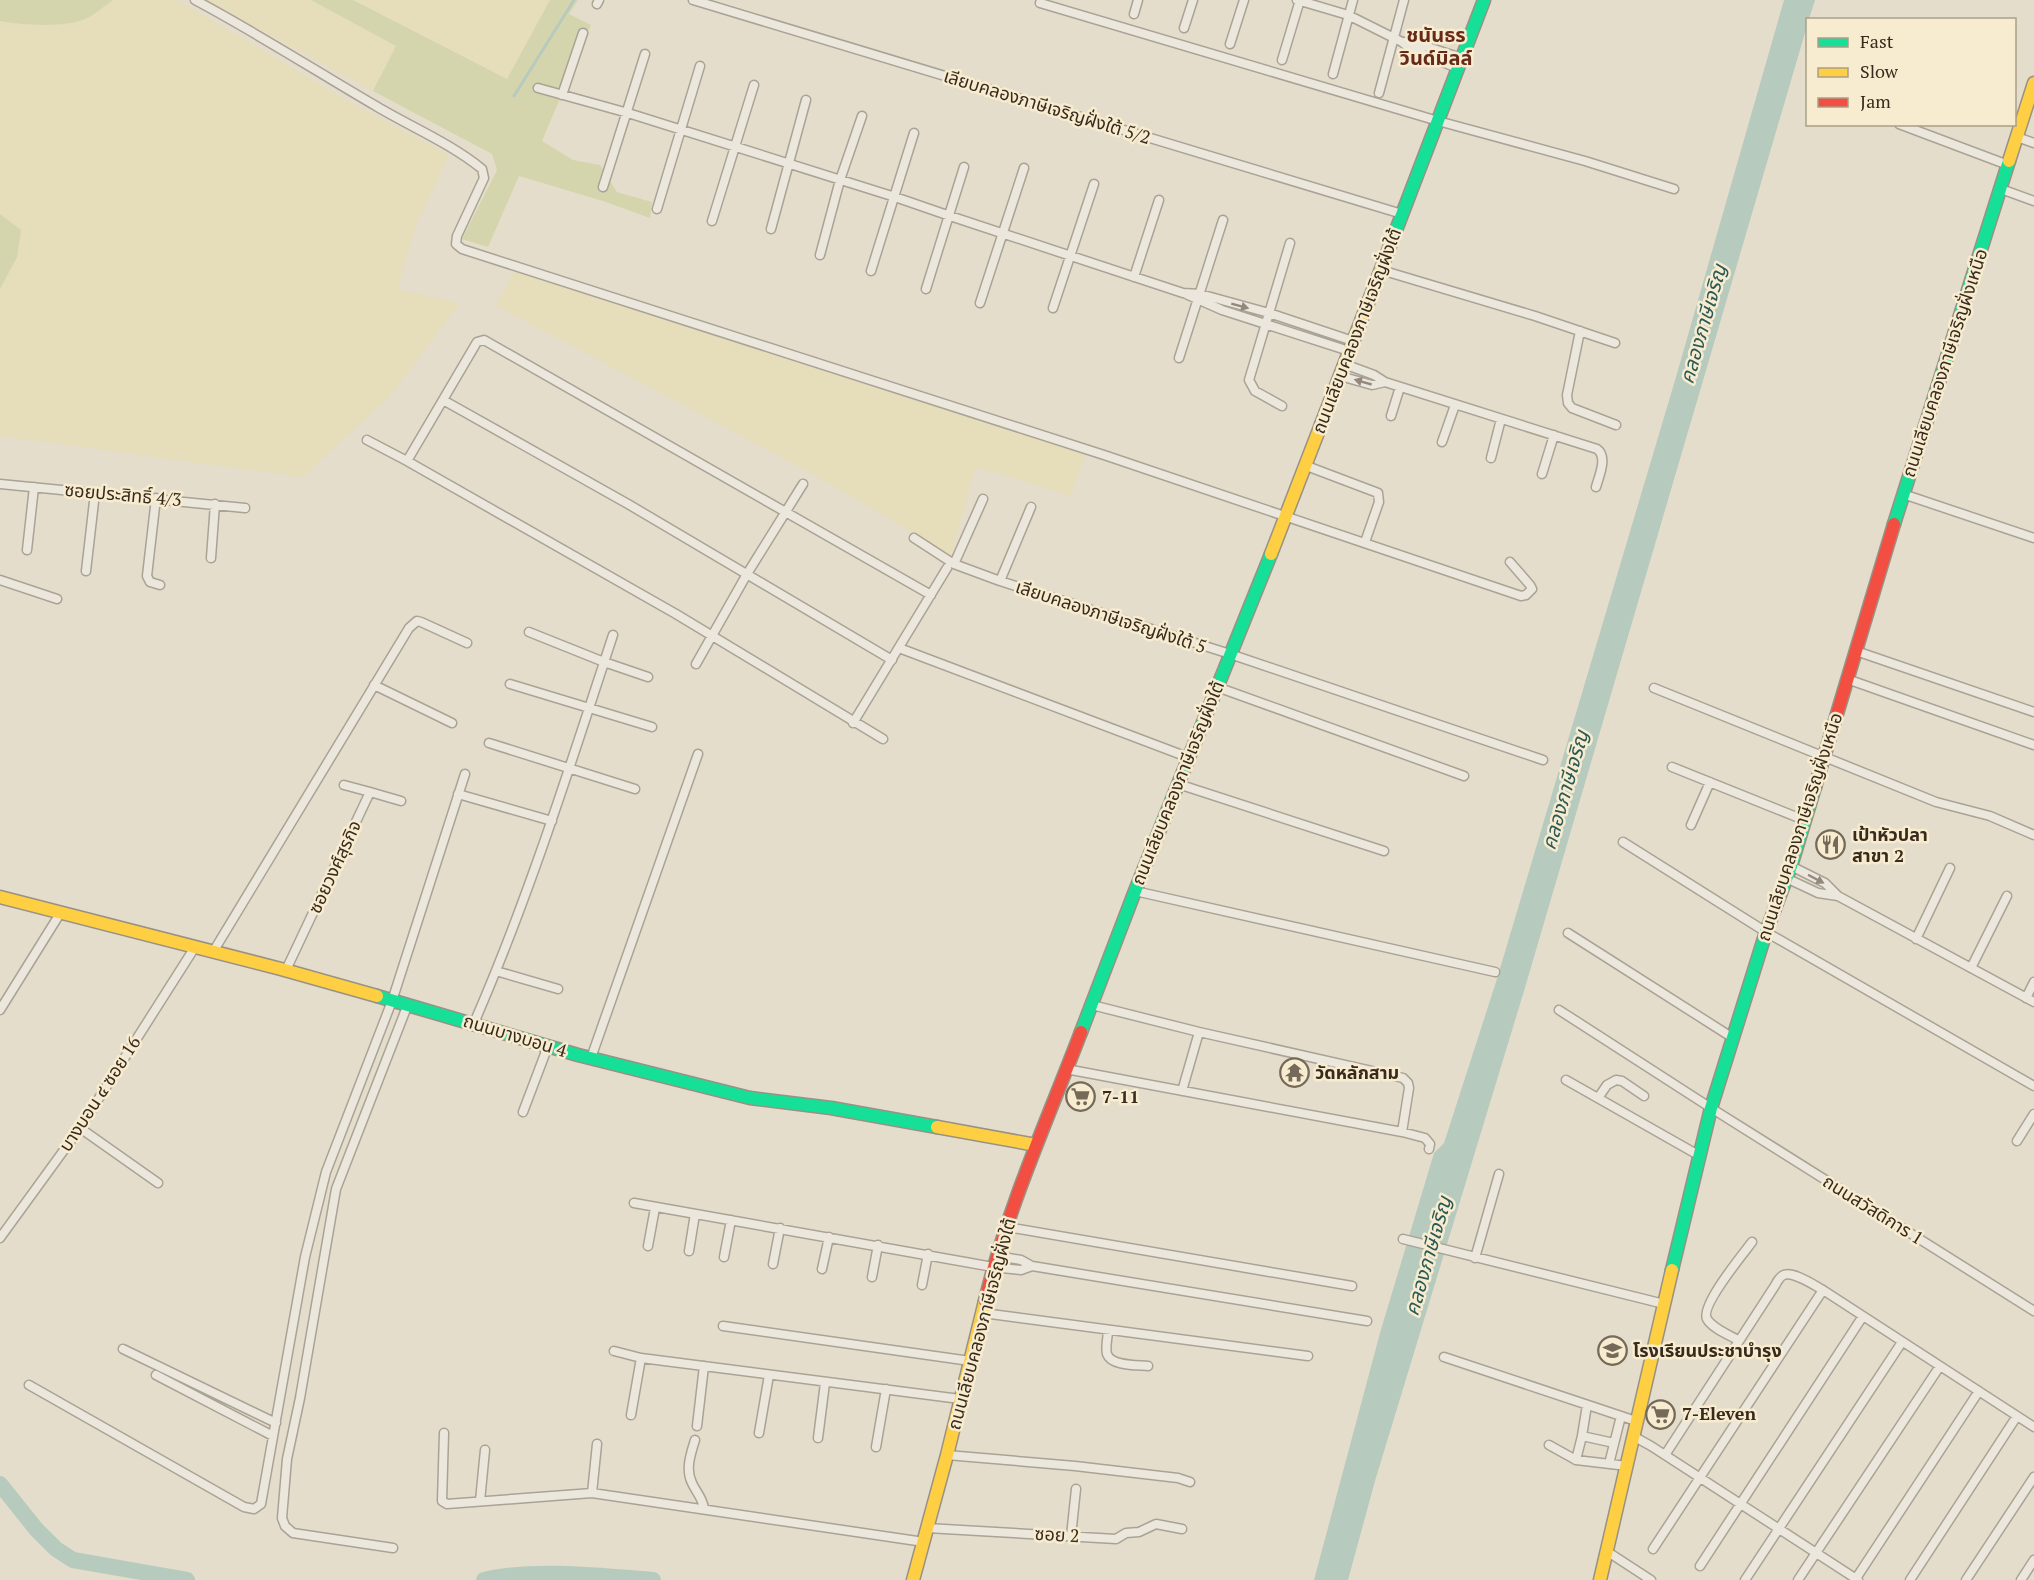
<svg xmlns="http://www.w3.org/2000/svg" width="2034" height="1580" viewBox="0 0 2034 1580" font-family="'PT Serif','Noto Sans Thai',serif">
	<rect width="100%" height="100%" fill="#e5ddcb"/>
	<!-- farmland -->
	<path fill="#e6ddba" d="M113 0H177L355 105 449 155 416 226 397 289 460 303 390 396 303 477 0 436V289L17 257 21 230 0 214V21L16 24 85 20Z
		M206 0H311L397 46 373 91Z
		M353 0H550L507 79Z
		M515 272 1085 455 1071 496 976 467 951 555 809 472 495 305Z"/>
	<!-- green -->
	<path fill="#d4d5ac" d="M0 0H113C104 6 95 15 85 19 65 28 21 25 0 21Z
		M311 0H353L507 79 550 0H578L569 14 591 25 542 141 573 160 600 165 617 192 652 202 650 218 603 201 519 176 488 247 462 239 497 170 492 154 373 91 396 46Z
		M0 214 21 230 17 257 0 289Z"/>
	<!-- water -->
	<path fill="#b7cabe" d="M1784 0H1815L1809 19 1808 20 1807 26 1524 991 1375 1481 1348 1580H1314L1380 1333 1434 1153 1444 1143 1496 982 1676 377Z"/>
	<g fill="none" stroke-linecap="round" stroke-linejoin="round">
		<!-- stream -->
		<path stroke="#b7cabe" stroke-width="3" d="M514 96 574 0"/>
		<!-- river -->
		<path stroke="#b7cabe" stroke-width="16" d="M0 1484 36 1529 56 1549 73 1560 187 1580
			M484 1580C532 1568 603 1576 653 1580"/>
		<defs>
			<path id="street" d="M195 0C257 33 316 71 376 106 411 127 450 143 482 169L484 178 457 236 456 244 462 249 1104 455 1521 596 1526 595 1532 589 1530 585 1510 562
				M693 0 1402 214
				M1297 0 1348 15 1402 42 1411 49 1457 68
				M1040 3 1438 121 1585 161 1674 189
				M597 4 599 0
				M1134 14 1138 0
				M1184 28 1193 0
				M1403 42H1413L1461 58
				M1230 44 1244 0
				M1282 60 1300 0
				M1333 74 1353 0
				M538 88 628 113 895 197 950 216 1183 293 1200 294 1269 313 1353 341
				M1379 93 1404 0
				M562 95 583 33
				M1899 124 2008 165
				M2017 137 2034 143
				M603 187 645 54
				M2001 189 2034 201
				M657 209 700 66
				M712 221 754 85
				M771 229 806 100
				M820 255 840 180 862 116
				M1381 270 1535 316 1615 343
				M871 271 914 133
				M1134 277 1159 200
				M926 289 964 167
				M1186 294 1222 310 1349 351
				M980 303 1024 168
				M1053 308 1094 184
				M1580 331 1567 395 1568 403 1572 408 1616 425
				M1179 358 1223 220
				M1344 364 1374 375 1385 382 1597 449C1608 457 1599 476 1596 487
				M1340 376 1372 385 1385 382
				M443 400 628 504 892 660
				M1282 406 1255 391 1249 380 1290 243
				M1391 416 1400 387
				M367 440 407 461 477 342 484 340 931 595
				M1442 442 1455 405
				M1491 458 1501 419
				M407 461 676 614 883 739
				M1304 465 1378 493 1379 502 1365 542
				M1542 474 1554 435
				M0 484 245 508
				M1903 494 2034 538
				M156 498 147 576 150 582 160 585
				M983 499 954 564 1000 581
				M1031 507 1000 581 1230 654 1543 760
				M914 538 954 564
				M27 550 34 487
				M211 558 215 504
				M86 571 95 493
				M0 580 57 599
				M529 632 604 662 648 677
				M899 648 1190 758
				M1856 651 2034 712
				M696 664 747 574 803 484
				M1847 679 2034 745
				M510 684 652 727
				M374 685 452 723
				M1217 687 1464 776
				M1654 688 1936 802 1990 816 2034 835
				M853 723 947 568
				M489 743 635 789
				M1672 767 1804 820
				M1178 784 1384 851
				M344 785 370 792
				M458 794 552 821
				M1691 825 1710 782
				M1623 842 1766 932 2034 1086
				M1791 866 1825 883 1838 896 2034 1002
				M1786 878 1818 893 1838 896
				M1135 891 1495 972
				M1568 933 1733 1038
				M1916 939 1950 868
				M213 952 409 628 417 621 421 622 467 643
				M1971 968 2007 896
				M286 970 370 792 401 801
				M496 971 558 989
				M2026 998 2034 982
				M1092 1005 1199 1032 1403 1078 1408 1083 1409 1088 1402 1132
				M0 1010 61 912
				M1559 1010 1711 1108 2034 1311
				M474 1023C529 897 570 766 613 635
				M591 1058 698 754
				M1066 1069 1402 1132 1425 1138 1430 1144 1429 1149
				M1566 1080 1700 1156
				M1182 1091 1199 1032
				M1598 1098 1607 1085 1616 1080 1622 1081 1644 1096
				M523 1112 548 1046
				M80 1128 158 1183
				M2017 1141 2034 1114
				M634 1203 993 1267 1021 1270 1032 1266
				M1007 1227 1352 1286
				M0 1238 80 1128 195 947
				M1403 1239 1664 1304
				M648 1246 655 1208
				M689 1251 695 1214
				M997 1256 1021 1260 1032 1266 1367 1321
				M724 1257 731 1220
				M1475 1258 1499 1174
				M773 1264 780 1228
				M822 1269 829 1237
				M872 1277 878 1245
				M922 1285 928 1254
				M983 1313 1308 1356
				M723 1326 970 1361
				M1108 1330C1108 1337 1105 1347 1107 1354 1111 1366 1137 1365 1148 1366
				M1738 1340C1729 1335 1712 1328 1707 1319 1700 1306 1743 1254 1752 1242
				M123 1349 276 1423
				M614 1351 641 1358 960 1399
				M1444 1357 1636 1421
				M156 1375 273 1436
				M29 1385 244 1507 254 1509 261 1504 305 1257 326 1172 392 1001 465 774
				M1587 1405 1582 1436 1614 1443
				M631 1415 641 1358
				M697 1426 704 1366
				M444 1433 442 1501 447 1504 592 1493 924 1542
				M759 1433 769 1375
				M1633 1436 1651 1446 1858 1580
				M818 1438 825 1383
				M695 1440C691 1453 685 1469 692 1483 696 1492 702 1497 704 1508
				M1549 1445 1576 1460 1627 1466
				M876 1447 886 1389
				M947 1455 1075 1466 1178 1478 1190 1482
				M1665 1455 1776 1284C1776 1283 1781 1276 1782 1276 1791 1269 1815 1286 1823 1290L2034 1427
				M1576 1460 1582 1436
				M1609 1464 1621 1416
				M592 1493 597 1444
				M480 1501 485 1450
				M927 1528 1116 1539 1126 1533 1139 1532 1156 1524 1182 1529
				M1071 1536 1076 1489
				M393 1548 293 1533 285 1526 282 1518 287 1459 300 1398 336 1189 408 1004
				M1653 1549 1823 1290
				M1608 1552 1651 1580
				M1700 1566 1863 1316
				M1745 1580 1902 1342
				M1798 1580 1940 1366
				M1855 1580 1979 1391
				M1910 1580 2017 1416
				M1966 1580 2034 1477
				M2021 1580 2034 1560"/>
			<path id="fast" d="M1385 259 1484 0
				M1894 524 2009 161
				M377 996 578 1055 750 1098 831 1108 937 1127
				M1081 1032 1135 891 1271 554
				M1672 1270 1711 1108 1766 932 1791 866 1815 787"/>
			<path id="slow" d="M2009 161 2034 83
				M1271 554 1385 259
				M0 897 281 969 377 996
				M937 1127 1036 1145
				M913 1580 947 1455 985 1301
				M1600 1580 1672 1270"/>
			<path id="jam" d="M1815 787 1894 524
				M985 1301C1007 1209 1047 1121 1081 1032"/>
		</defs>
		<!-- street casing -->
		<use href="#street" stroke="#aaa295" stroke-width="11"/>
		<!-- fast casing -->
		<use href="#fast" stroke="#999184" stroke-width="15"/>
		<!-- slow casing -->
		<use href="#slow" stroke="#999184" stroke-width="15"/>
		<!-- jam casing -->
		<use href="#jam" stroke="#999184" stroke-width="15"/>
		<!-- street -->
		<use href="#street" stroke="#ece7dd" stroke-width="8"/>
		<!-- fast -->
		<use href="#fast" stroke="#16e098" stroke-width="12"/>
		<!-- slow -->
		<use href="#slow" stroke="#ffcf43" stroke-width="12"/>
		<!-- jam -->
		<use href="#jam" stroke="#f24e42" stroke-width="12"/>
	</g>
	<!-- one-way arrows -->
	<defs><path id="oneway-solid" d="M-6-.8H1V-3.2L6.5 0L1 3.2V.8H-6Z" transform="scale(1.5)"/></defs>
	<g fill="#92887c">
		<use href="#oneway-solid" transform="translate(1240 306) rotate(15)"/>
		<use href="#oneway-solid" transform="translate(1363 382) rotate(-164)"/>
		<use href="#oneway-solid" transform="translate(1816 879) rotate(28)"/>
	</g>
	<!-- icons -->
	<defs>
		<symbol id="restaurant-ring" viewBox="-11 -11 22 22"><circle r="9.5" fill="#f7ecd0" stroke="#756959" stroke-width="1.5"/><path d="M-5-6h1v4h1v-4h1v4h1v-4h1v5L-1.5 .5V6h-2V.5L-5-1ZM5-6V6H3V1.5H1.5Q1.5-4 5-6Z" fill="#756959"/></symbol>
		<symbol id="temple-ring" viewBox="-11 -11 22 22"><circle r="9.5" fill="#f7ecd0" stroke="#756959" stroke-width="1.5"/><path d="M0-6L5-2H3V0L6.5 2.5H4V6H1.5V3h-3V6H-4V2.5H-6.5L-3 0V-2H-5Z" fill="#756959"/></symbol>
		<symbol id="supermarket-ring" viewBox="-11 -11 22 22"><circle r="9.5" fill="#f7ecd0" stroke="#756959" stroke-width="1.5"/><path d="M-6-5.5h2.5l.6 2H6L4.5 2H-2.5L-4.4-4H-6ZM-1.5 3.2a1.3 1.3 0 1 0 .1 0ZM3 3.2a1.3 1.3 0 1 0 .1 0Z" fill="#756959"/></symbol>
		<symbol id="school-ring" viewBox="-11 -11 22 22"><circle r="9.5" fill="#f7ecd0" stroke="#756959" stroke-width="1.5"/><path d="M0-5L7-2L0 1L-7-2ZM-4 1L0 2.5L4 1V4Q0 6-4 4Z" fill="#756959"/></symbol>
	</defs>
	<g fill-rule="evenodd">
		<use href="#restaurant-ring" x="1814" y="828" width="33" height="33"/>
		<use href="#temple-ring" x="1278" y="1056" width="33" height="33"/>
		<use href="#supermarket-ring" x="1064" y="1080" width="33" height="33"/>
		<use href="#school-ring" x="1596" y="1334" width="33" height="33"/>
		<use href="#supermarket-ring" x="1644" y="1398" width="33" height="33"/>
	</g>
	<g text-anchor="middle" stroke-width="5" stroke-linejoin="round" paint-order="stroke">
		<!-- street labels -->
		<g font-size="18" fill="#382a1c" stroke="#f7ecd0">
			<text transform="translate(1047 107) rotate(17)" y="6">เลียบคลองภาษีเจริญฝั่งใต้ 5/2</text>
			<text transform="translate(1357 331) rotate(-69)" y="6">ถนนเลียบคลองภาษีเจริญฝั่งใต้</text>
			<text transform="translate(1945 363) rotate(-72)" y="6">ถนนเลียบคลองภาษีเจริญฝั่งเหนือ</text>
			<text transform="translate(123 495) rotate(5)" y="6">ซอยประสิทธิ์ 4/3</text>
			<text transform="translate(1111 617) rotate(18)" y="6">เลียบคลองภาษีเจริญฝั่งใต้ 5</text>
			<text transform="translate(1178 783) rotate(-68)" y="6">ถนนเลียบคลองภาษีเจริญฝั่งใต้</text>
			<text transform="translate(1800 827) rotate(-72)" y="6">ถนนเลียบคลองภาษีเจริญฝั่งเหนือ</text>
			<text transform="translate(335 867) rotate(-65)" y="6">ซอยวงศ์สุรกิจ</text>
			<text transform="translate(515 1036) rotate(17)" y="6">ถนนบางบอน 4</text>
			<text transform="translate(100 1094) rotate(-57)" y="6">บางบอน ๔ ซอย 16</text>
			<text transform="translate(1873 1210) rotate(32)" y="6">ถนนสวัสดิการ 1</text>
			<text transform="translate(982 1324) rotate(-75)" y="6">ถนนเลียบคลองภาษีเจริญฝั่งใต้</text>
			<text transform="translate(1057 1535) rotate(3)" y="6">ซอย 2</text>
		</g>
		<!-- poi labels -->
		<g font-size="18" font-weight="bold" fill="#382a1c" stroke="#f7ecd0" text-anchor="start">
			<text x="1852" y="841">เป้าหัวปลา<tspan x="1852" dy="21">สาขา 2</tspan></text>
			<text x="1315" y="1079">วัดหลักสาม</text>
			<text x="1102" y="1103">7-11</text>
			<text x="1633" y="1357">โรงเรียนประชาบำรุง</text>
			<text x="1682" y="1420">7-Eleven</text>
		</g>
		<!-- neighbourhood labels -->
		<g font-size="20" font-weight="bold" fill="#672a19" stroke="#f7ecd0">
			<text x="1436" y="42">ชนันธร<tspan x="1436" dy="23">วินด์มิลล์</tspan></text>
		</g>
		<!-- water labels -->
		<g font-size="20" font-style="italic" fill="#2b5956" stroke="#f7ecd0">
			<text transform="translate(1703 324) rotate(-74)" y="7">คลองภาษีเจริญ</text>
			<text transform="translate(1565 790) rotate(-74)" y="7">คลองภาษีเจริญ</text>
			<text transform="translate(1428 1256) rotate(-74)" y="7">คลองภาษีเจริญ</text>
		</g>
	</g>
	<!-- legend -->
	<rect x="1806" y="18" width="210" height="108" fill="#f7ecd0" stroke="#ab9e88" stroke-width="1.5"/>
	<rect x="1818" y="38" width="30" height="9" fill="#16e098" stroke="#ab9e88" stroke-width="1.5"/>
	<text x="1860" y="48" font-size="18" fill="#382a1c">Fast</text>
	<rect x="1818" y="68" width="30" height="9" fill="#ffcf43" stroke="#ab9e88" stroke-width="1.5"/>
	<text x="1860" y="78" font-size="18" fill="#382a1c">Slow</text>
	<rect x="1818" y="98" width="30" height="9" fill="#f24e42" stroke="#ab9e88" stroke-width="1.5"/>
	<text x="1860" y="108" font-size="18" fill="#382a1c">Jam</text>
</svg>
